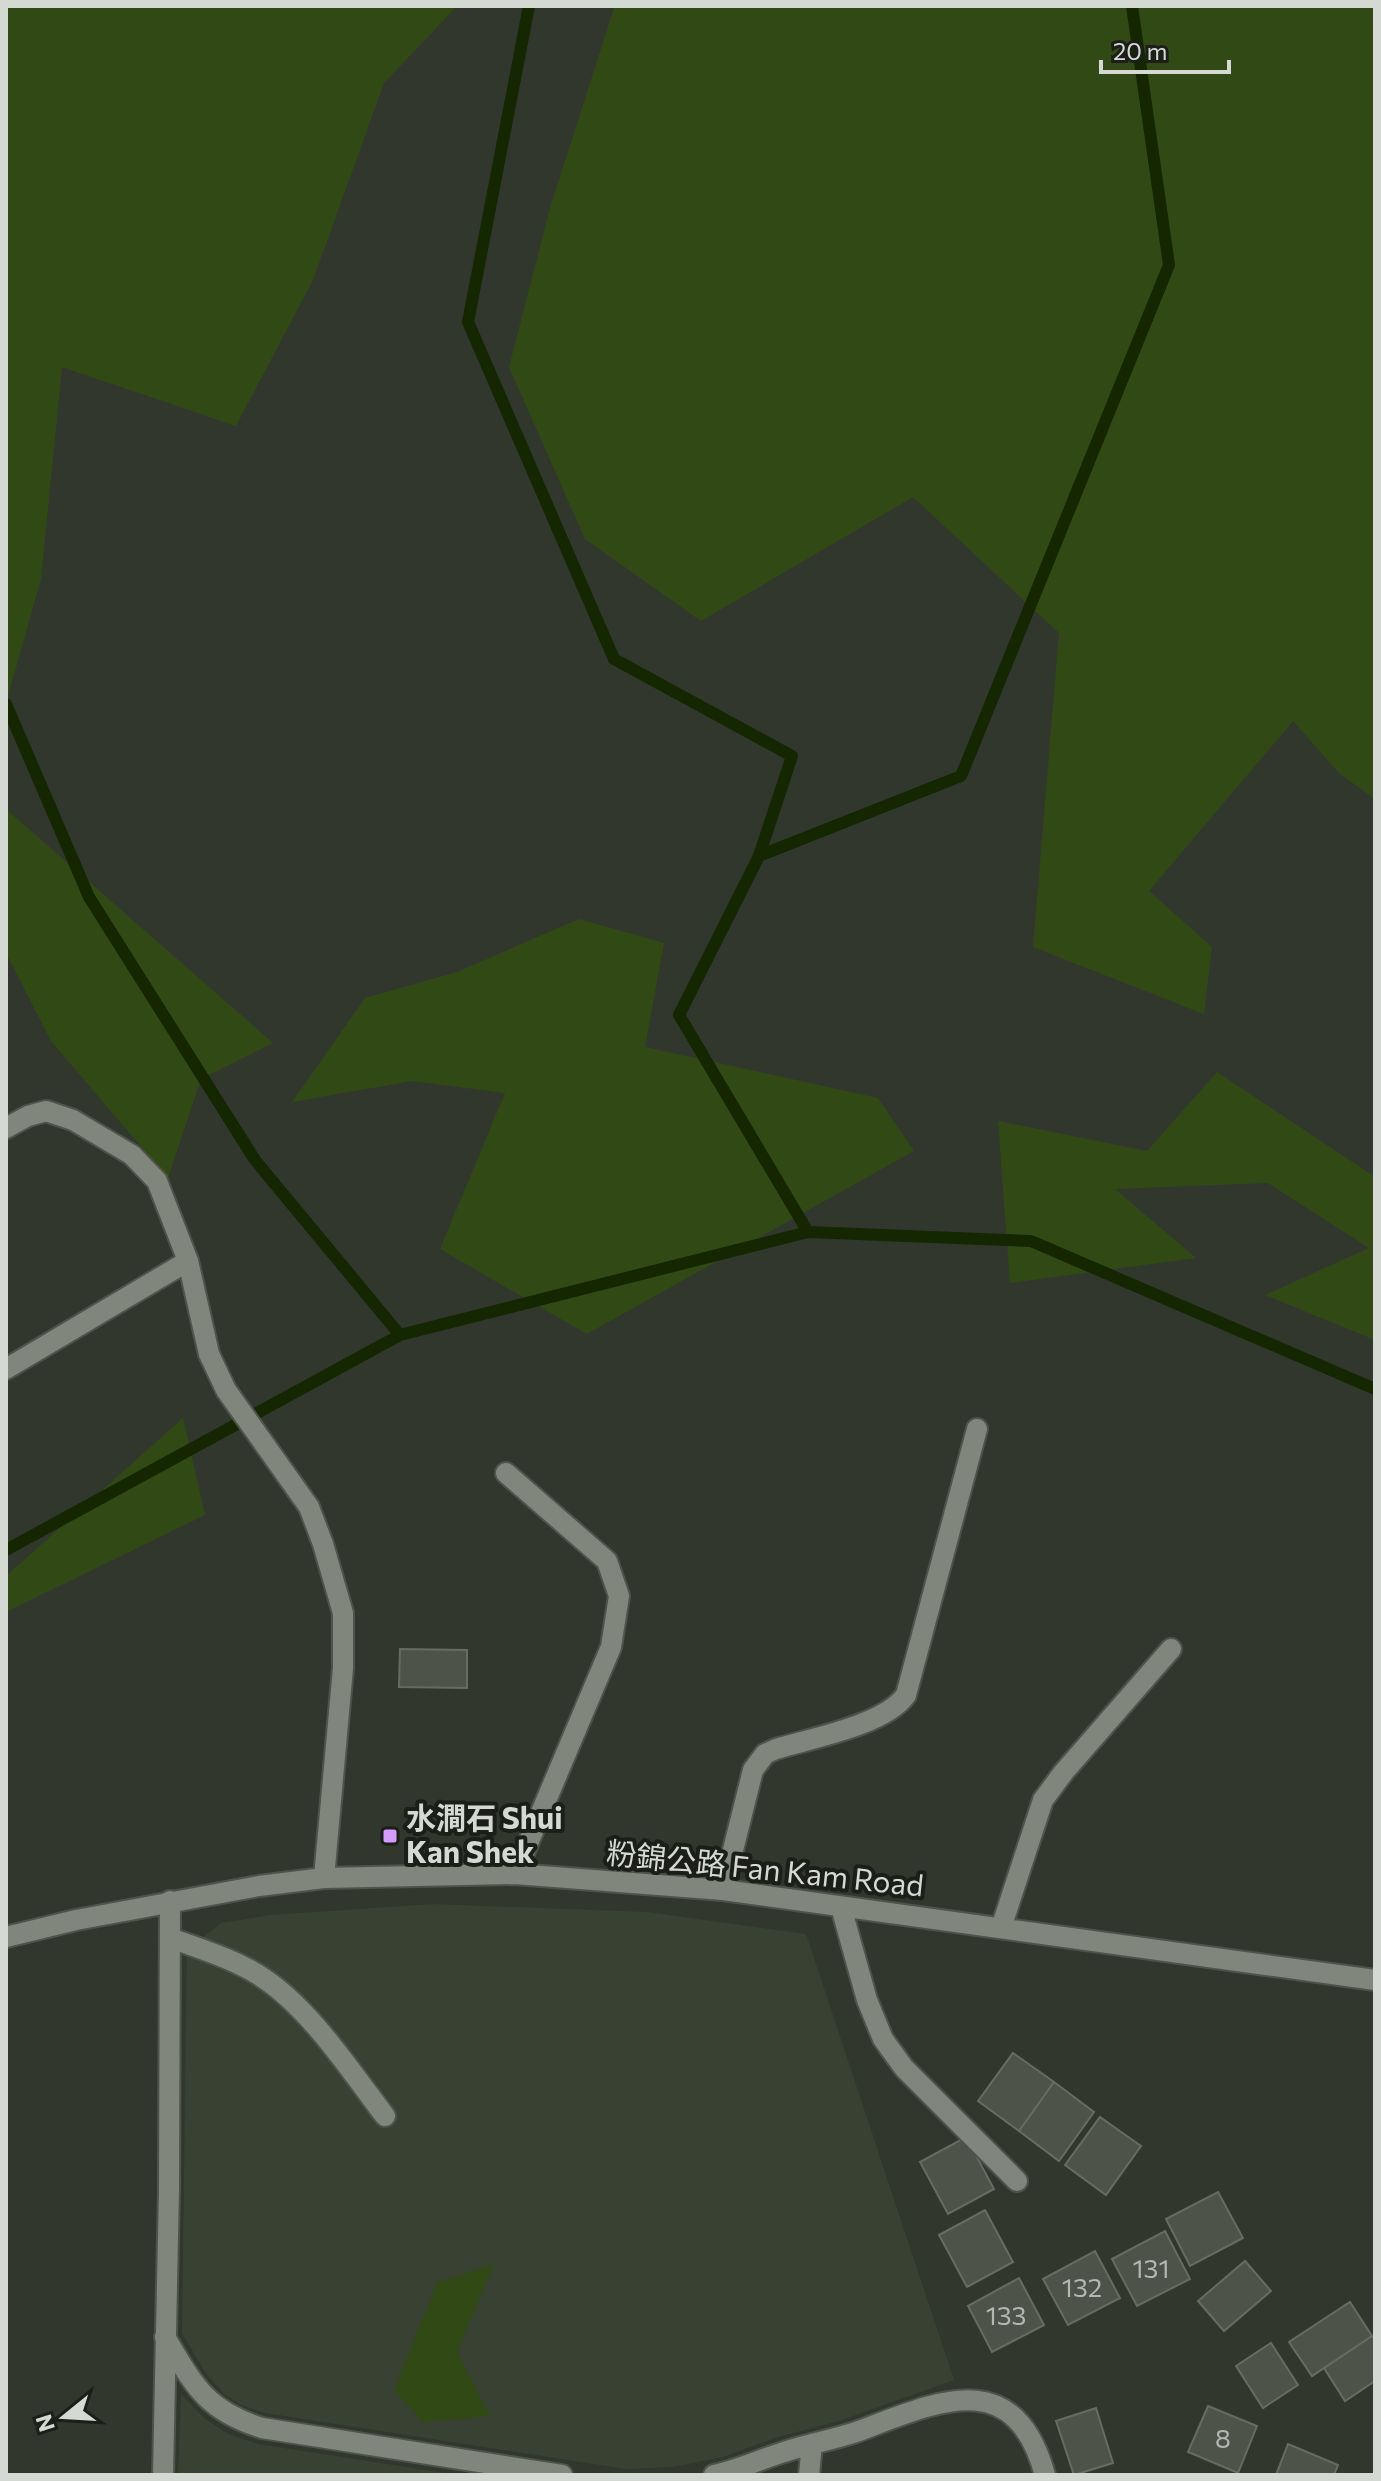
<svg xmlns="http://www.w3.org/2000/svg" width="1381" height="2481" viewBox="0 0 1381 2481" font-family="Commissioner,'Noto Sans TC',sans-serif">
	<rect width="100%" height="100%" fill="#32372e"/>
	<!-- built -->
	<path fill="#384132" d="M433 1904 647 1912 806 1934 954 2380 839 2421 778 2437 723 2457 673 2467 626 2469 265 2413 241 2405 224 2394 206 2374 182 2333 187 1941 202 1938 221 1923 271 1915Z
		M181 2394 204 2418 228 2434 258 2444 458 2475H178Z"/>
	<!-- green -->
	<path fill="#314a15" d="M6 6H457L384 83 313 280 236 426 62 367 41 579 6 703Z
		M612 6H1375V799L1340 774 1293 721 1149 891 1212 947 1204 1014 1033 947 1059 633 913 497 701 621 585 539 509 367 550 208 614 8Z
		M6 809 273 1043 201 1079 168 1178 51 1041 6 953Z
		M579 919 664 943 645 1047 878 1098 914 1151 587 1334 440 1249 505 1093 412 1081 292 1102 365 998 457 972Z
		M1217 1072 1375 1177V1340L1265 1295 1369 1248 1268 1183 1115 1189 1196 1258 1010 1283 998 1121 1147 1151Z
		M183 1418 205 1515 6 1612V1576Z
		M494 2264 457 2352 490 2416 423 2422 394 2390 437 2283Z"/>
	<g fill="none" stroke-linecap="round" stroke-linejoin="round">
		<!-- stream -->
		<path stroke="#142700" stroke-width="12" d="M529 6 468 322 614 659 792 756 759 856 679 1015 808 1232 1031 1241 1375 1389
			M6 704 89 897 255 1160 400 1335 808 1232
			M759 856 961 776 1169 265 1132 6
			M6 1550 400 1335"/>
	</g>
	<!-- building -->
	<path fill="#4e5349" stroke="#666c62" stroke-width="2" d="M400 1649 467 1650V1688L399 1687Z
		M1013 2053 1054 2082 1019 2131 978 2101Z
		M1054 2082 1094 2112 1059 2161 1019 2131Z
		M1100 2117 1141 2146 1106 2195 1065 2165Z
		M966 2137 994 2189 948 2214 920 2162Z
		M1218 2192 1243 2238 1190 2266 1166 2219Z
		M985 2210 1013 2262 967 2287 939 2235Z
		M1165 2231 1190 2279 1137 2306 1112 2259Z
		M1095 2251 1120 2298 1068 2325 1043 2279Z
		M1245 2261 1271 2291 1224 2331 1198 2301Z
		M1019 2278 1044 2325 992 2352 968 2306Z
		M1350 2302 1372 2336 1312 2376 1289 2342Z
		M1372 2336 1375 2340V2381L1345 2401 1324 2368Z
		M1271 2343 1298 2385 1263 2408 1236 2366Z
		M1208 2406 1257 2426 1238 2473 1188 2452Z
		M1096 2408 1113 2463 1074 2475 1056 2421Z
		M1288 2444 1338 2465 1334 2475H1276Z"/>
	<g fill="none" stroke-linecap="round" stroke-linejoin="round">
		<defs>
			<path id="lane" d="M6 1369 188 1261
				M506 1473 607 1561 619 1596 611 1647 515 1874
				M723 1890 753 1770 765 1754 776 1749C812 1738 885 1725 906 1695L977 1429
				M841 1907 867 2000 883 2039 904 2068 1017 2181
				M1001 1928 1043 1800 1063 1773 1171 1649
				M171 1938C200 1949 231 1958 257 1974 308 2005 349 2069 385 2116
				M165 2337C194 2385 205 2410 262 2428L562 2475
				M714 2475C738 2470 761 2459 784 2452 808 2444 832 2440 856 2432 935 2403 1014 2362 1045 2475
				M809 2475 812 2444"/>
			<path id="street" d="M6 1128 28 1116 46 1111 73 1120 132 1155 157 1181 188 1261 209 1354 226 1390 309 1507 323 1544 343 1613V1668L324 1878
				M163 2475 169 2189 170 1901"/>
			<path id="secondary" d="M6 1937 76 1920 259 1886 324 1878 515 1874 723 1890 1375 1980"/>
		</defs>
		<!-- lane casing -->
		<use href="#lane" stroke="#4e534b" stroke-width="24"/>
		<!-- street casing -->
		<use href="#street" stroke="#4e534b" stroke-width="24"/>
		<!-- secondary casing -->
		<use href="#secondary" stroke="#4e534b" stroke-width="24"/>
		<!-- lane -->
		<use href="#lane" stroke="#80867c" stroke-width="20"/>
		<!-- street -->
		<use href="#street" stroke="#80867c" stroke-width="20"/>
		<!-- secondary -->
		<use href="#secondary" stroke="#80867c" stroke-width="20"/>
	</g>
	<!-- markers -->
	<rect fill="#d59cfb" stroke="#1b1e19" stroke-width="3" x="382" y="1828" width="16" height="16" rx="4"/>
	<g text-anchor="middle" stroke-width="8" stroke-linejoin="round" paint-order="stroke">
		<!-- number labels -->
		<g font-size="26" fill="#b3b8b0">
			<text x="1151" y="2278">131</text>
			<text x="1082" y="2297">132</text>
			<text x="1006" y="2325">133</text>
			<text x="1223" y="2448">8</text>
		</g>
		<!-- poi labels -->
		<g font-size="30" font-weight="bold" fill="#d5d9d3" stroke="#1b1e19" text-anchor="start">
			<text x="406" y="1829">水澗石 Shui<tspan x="406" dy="34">Kan Shek</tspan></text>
		</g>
		<!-- street labels -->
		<g font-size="30" fill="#d5d9d3" stroke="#1b1e19">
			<text transform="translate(765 1870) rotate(6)" y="10">粉錦公路 Fan Kam Road</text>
		</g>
	</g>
	<!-- border -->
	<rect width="1381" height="2481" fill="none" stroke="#d5d9d3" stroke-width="16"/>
	<!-- north arrow -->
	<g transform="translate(64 2417) rotate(252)" stroke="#1b1e19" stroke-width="6" paint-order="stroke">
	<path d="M0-6L14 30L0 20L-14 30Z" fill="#d5d9d3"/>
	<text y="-12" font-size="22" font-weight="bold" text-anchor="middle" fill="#d5d9d3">N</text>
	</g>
	<!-- scale -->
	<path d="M1101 60v12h128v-12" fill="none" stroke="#d5d9d3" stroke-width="4"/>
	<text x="1113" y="60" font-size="24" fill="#d5d9d3" stroke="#1b1e19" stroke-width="6" paint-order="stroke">20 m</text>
</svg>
